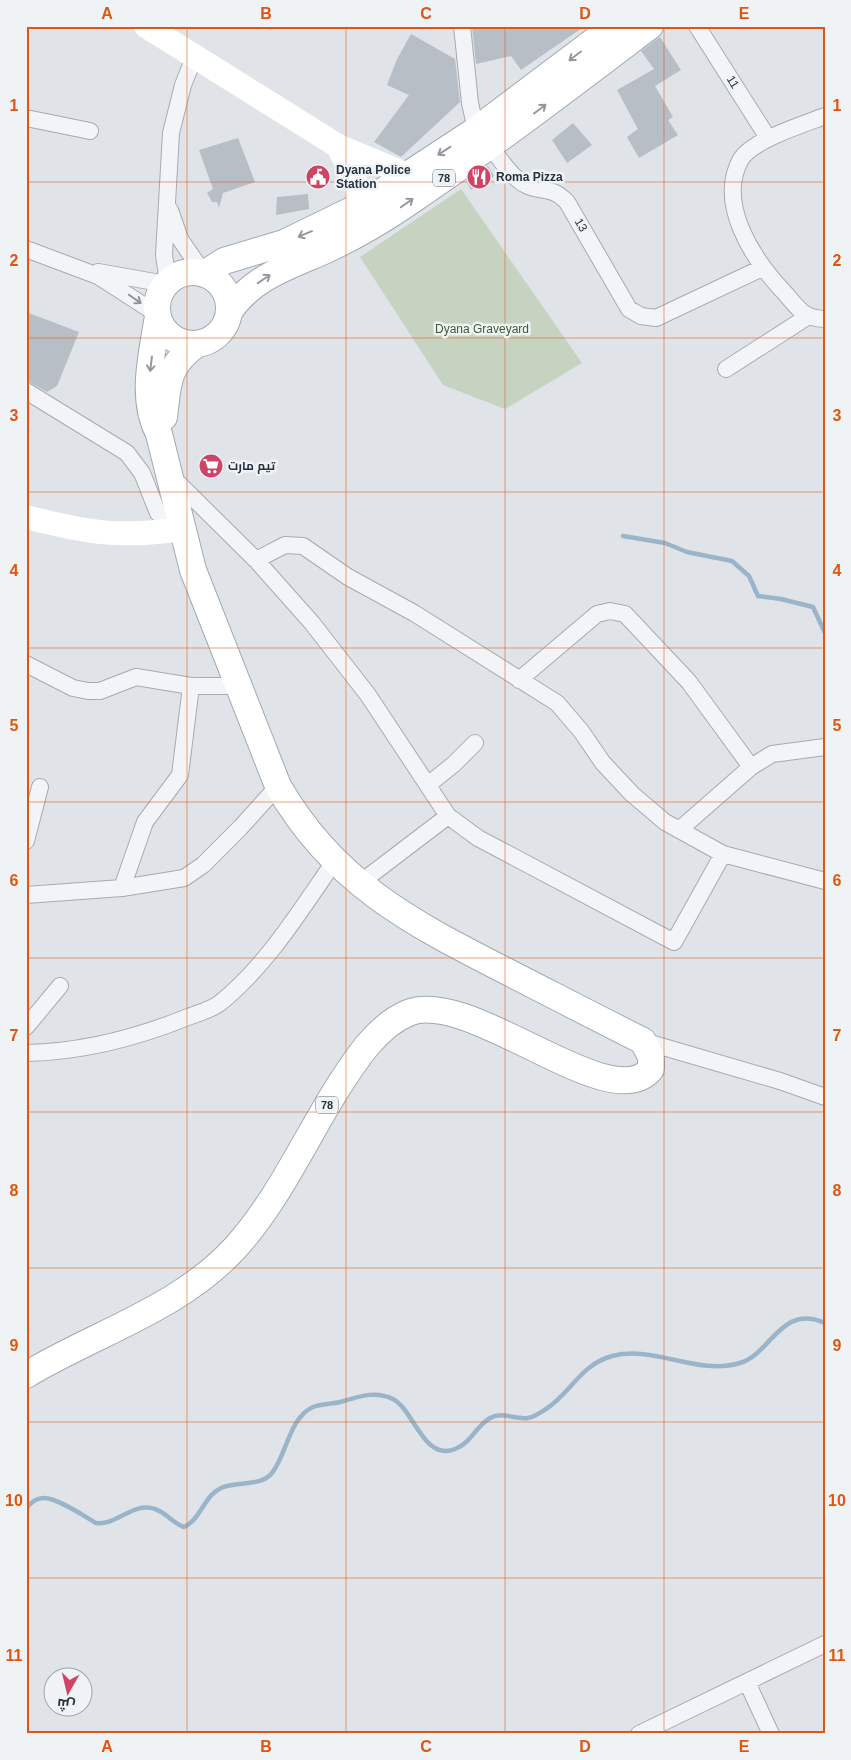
<svg xmlns="http://www.w3.org/2000/svg" width="851" height="1760" viewBox="0 0 851 1760" font-family="Helvetica,Cairo,sans-serif">
	<rect width="100%" height="100%" fill="#e0e4e9"/>
	<!-- green -->
	<path fill="#c7d3c1" d="M461 189 582 363 505 409 443 385 360 257Z"/>
	<g fill="none" stroke-linecap="round" stroke-linejoin="round">
		<!-- stream -->
		<path stroke="#9ab5c9" stroke-width="4.5" d="M623 536 665 543 687 552 732 561 749 576 758 596 781 599 813 607 825 633
			M26 1508C31 1503 36 1498 43 1498 56 1497 84 1516 96 1523 117 1526 133 1501 155 1509 167 1513 172 1523 184 1527 201 1519 204 1496 221 1488 236 1481 261 1487 272 1473 287 1454 289 1418 313 1407 321 1404 332 1404 340 1402 358 1397 375 1390 393 1399 414 1410 424 1462 455 1449 471 1443 476 1426 490 1418 503 1411 515 1420 528 1418 534 1417 541 1412 546 1409 571 1393 580 1365 612 1356 655 1345 698 1376 740 1363 771 1354 781 1303 825 1323"/>
	</g>
	<!-- building -->
	<path fill="#b7bec6" d="M472 26H585L521 70 511 56 476 64Z
		M411 34 455 59 460 102 401 157 374 142 409 95 387 85 397 59Z
		M660 37 681 70 655 86 673 117 668 120 678 135 639 158 627 137 638 129 617 90 654 69 641 51Z
		M573 123 592 145 567 163 552 140Z
		M238 138 255 182 223 193 219 208 217 202H212L207 193 213 189 199 150Z
		M488 166 494 176 471 190 466 181Z
		M308 194 309 209 276 215 277 197Z
		M26 312 79 332 57 386 47 392 26 380Z"/>
	<g fill="none" stroke-linecap="round" stroke-linejoin="round">
		<defs>
			<path id="street" d="M462 26 470 103 476 130
				M697 26 768 138
				M825 116C804 124 753 140 741 159 716 203 753 259 783 291 798 307 801 318 825 319
				M26 118 90 131
				M490 146C501 160 512 179 528 186 546 193 551 186 567 202L629 309 641 316 656 318 762 268
				M170 210 180 239 204 274
				M26 249 98 276 157 314
				M98 272 166 284
				M168 282 164 255 171 133 183 85 195 55
				M726 369 807 317
				M26 391 127 453 142 473 158 513 167 520 181 522
				M171 476 256 560 312 623 368 695 448 816 478 838 674 942 723 854
				M256 560 285 545 303 546 348 577 414 613 557 703 581 731 603 763 632 794 665 822 723 854 825 881
				M26 664 73 688 88 691H100L136 677 191 686H240
				M519 680 597 614 610 611 625 614 689 682 751 767 679 830
				M751 767 772 754 825 747
				M429 784 454 764 475 743
				M26 841 40 787
				M360 883 448 816
				M122 888 145 822 180 775 191 686
				M26 895 122 888 184 878 203 865 240 828 278 786
				M26 1027 60 986
				M643 1041 780 1081 825 1097
				M26 1053C83 1052 136 1038 188 1017 198 1013 211 1010 220 1003 267 965 300 911 334 862
				M747 1682 771 1734
				M639 1734 825 1644"/>
			<path id="primary" d="M157 308a36 36 0 1 1 72 0a36 36 0 1 1-72 0Z
				M204 274 224 261 284 243 360 206 476 130 614 26
				M229 312C252 277 290 266 326 250 352 238 378 223 402 207 487 150 568 88 650 26
				M164 417C168 383 167 365 197 344
				M26 1375C96 1333 179 1309 235 1248 276 1203 303 1144 335 1092 353 1064 375 1027 408 1013 470 987 611 1119 651 1069V1057L643 1041C597 1018 551 994 504 970 410 922 333 882 278 786L193 570 159 434C140 398 152 355 158 316"/>
		</defs>
		<!-- street casing -->
		<use href="#street" stroke="#a5abb3" stroke-width="18"/>
		<!-- primary casing -->
		<use href="#primary" stroke="#9fa9b5" stroke-width="28"/>
		<!-- street -->
		<use href="#street" stroke="#f2f4f7" stroke-width="16"/>
		<!-- secondary -->
		<path stroke="#fff" stroke-width="24" d="M146 26 338 146 408 175
			M338 146 355 181 360 206
			M26 517C88 533 119 538 183 529"/>
		<!-- primary -->
		<use href="#primary" stroke="#fff" stroke-width="26"/>
	</g>
	<!-- one-way arrows -->
	<defs><path id="oneway-shaft" d="M-6 0H5M1.5-3L5.5 0L1.5 3" fill="none" stroke-width="1.6" stroke-linecap="round" stroke-linejoin="round" transform="scale(1.25)"/></defs>
	<g stroke="#9499a0">
		<use href="#oneway-shaft" transform="translate(575 56) rotate(143)"/>
		<use href="#oneway-shaft" transform="translate(540 109) rotate(-37)"/>
		<use href="#oneway-shaft" transform="translate(444 151) rotate(147)"/>
		<use href="#oneway-shaft" transform="translate(407 203) rotate(-35)"/>
		<use href="#oneway-shaft" transform="translate(305 234) rotate(157)"/>
		<use href="#oneway-shaft" transform="translate(264 279) rotate(-34)"/>
		<use href="#oneway-shaft" transform="translate(151 364) rotate(97)"/>
	</g>
	<use stroke="#8d949c" href="#oneway-shaft" transform="translate(135 299) rotate(35)"/>
	<!-- grid -->
	<path fill="none" stroke="#de570f" stroke-width="1" stroke-opacity="0.55" d="M187 26V1734M346 26V1734M505 26V1734M664 26V1734M26 182H825M26 338H825M26 492H825M26 648H825M26 802H825M26 958H825M26 1112H825M26 1268H825M26 1422H825M26 1578H825"/>
	<!-- icons -->
	<defs>
		<symbol id="civic-disc" viewBox="-11 -11 22 22"><circle r="9.5" fill="#cf4465" stroke="#eff3f6"/><path d="M-.6-6.5H3V-4.5H.6V-3L4-1V1h2V6H-6V1h2V-1L-.6-3ZM-1.2 2.5V6h2.4V2.5Z" fill="#fff"/></symbol>
		<symbol id="restaurant-disc" viewBox="-11 -11 22 22"><circle r="9.5" fill="#cf4465" stroke="#eff3f6"/><path d="M-5-6h1v4h1v-4h1v4h1v-4h1v5L-1.5 .5V6h-2V.5L-5-1ZM5-6V6H3V1.5H1.5Q1.5-4 5-6Z" fill="#fff"/></symbol>
		<symbol id="supermarket-disc" viewBox="-11 -11 22 22"><circle r="9.5" fill="#cf4465" stroke="#eff3f6"/><path d="M-6-5.5h2.5l.6 2H6L4.5 2H-2.5L-4.4-4H-6ZM-1.5 3.2a1.3 1.3 0 1 0 .1 0ZM3 3.2a1.3 1.3 0 1 0 .1 0Z" fill="#fff"/></symbol>
	</defs>
	<g fill-rule="evenodd">
		<use href="#civic-disc" x="304" y="163" width="28" height="28"/>
		<use href="#restaurant-disc" x="465" y="163" width="28" height="28"/>
		<use href="#supermarket-disc" x="197" y="452" width="28" height="28"/>
	</g>
	<g text-anchor="middle" stroke-width="5" stroke-linejoin="round" paint-order="stroke">
		<!-- shield labels -->
		<g fill="#eff3f6" stroke="#646d77" stroke-width="1">
			<rect x="433" y="169.5" width="22" height="17" rx="4"/>
			<rect x="316" y="1096.5" width="22" height="17" rx="4"/>
		</g>
		<g font-size="11" font-weight="bold" fill="#283340">
			<text x="444" y="182">78</text>
			<text x="327" y="1109">78</text>
		</g>
		<!-- street labels -->
		<g font-size="12" fill="#283340" stroke="#eff3f6">
			<text transform="translate(733 82) rotate(58)" y="4">11</text>
			<text transform="translate(581 225) rotate(59)" y="4">13</text>
		</g>
		<!-- poi labels -->
		<g font-size="12" font-weight="bold" fill="#283340" stroke="#eff3f6" text-anchor="start">
			<text x="336" y="174">Dyana Police<tspan x="336" dy="14">Station</tspan></text>
			<text x="496" y="181">Roma Pizza</text>
			<text x="228" y="470">تیم مارت</text>
		</g>
		<!-- park labels -->
		<g font-size="12" fill="#405c35" stroke="#eff3f6">
			<text x="482" y="333">Dyana Graveyard</text>
		</g>
	</g>
	<!-- border -->
	<rect width="851" height="1760" fill="none" stroke="#eff3f6" stroke-width="55"/>
	<!-- north arrow -->
	<g transform="translate(68 1692) rotate(188)"><circle r="24" fill="#eff3f6" stroke="#9fa6ad"/>
	<path d="M0-4L9 19L0 12L-9 19Z" fill="#cf4465"/>
	<text y="-8" font-size="14" font-weight="bold" text-anchor="middle" fill="#283340">ش</text>
	</g>
	<rect x="28" y="28" width="796" height="1704" fill="none" stroke="#de570f" stroke-width="2"/>
	<g font-size="16" text-anchor="middle" font-weight="bold" fill="#de570f">
		<text x="107" y="19">A</text>
		<text x="266" y="19">B</text>
		<text x="426" y="19">C</text>
		<text x="585" y="19">D</text>
		<text x="744" y="19">E</text>
		<text x="14" y="111">1</text>
		<text x="837" y="111">1</text>
		<text x="14" y="266">2</text>
		<text x="837" y="266">2</text>
		<text x="14" y="421">3</text>
		<text x="837" y="421">3</text>
		<text x="14" y="576">4</text>
		<text x="837" y="576">4</text>
		<text x="14" y="731">5</text>
		<text x="837" y="731">5</text>
		<text x="14" y="886">6</text>
		<text x="837" y="886">6</text>
		<text x="14" y="1041">7</text>
		<text x="837" y="1041">7</text>
		<text x="14" y="1196">8</text>
		<text x="837" y="1196">8</text>
		<text x="14" y="1351">9</text>
		<text x="837" y="1351">9</text>
		<text x="14" y="1506">10</text>
		<text x="837" y="1506">10</text>
		<text x="14" y="1661">11</text>
		<text x="837" y="1661">11</text>
		<text x="107" y="1752">A</text>
		<text x="266" y="1752">B</text>
		<text x="426" y="1752">C</text>
		<text x="585" y="1752">D</text>
		<text x="744" y="1752">E</text>
	</g>
</svg>
